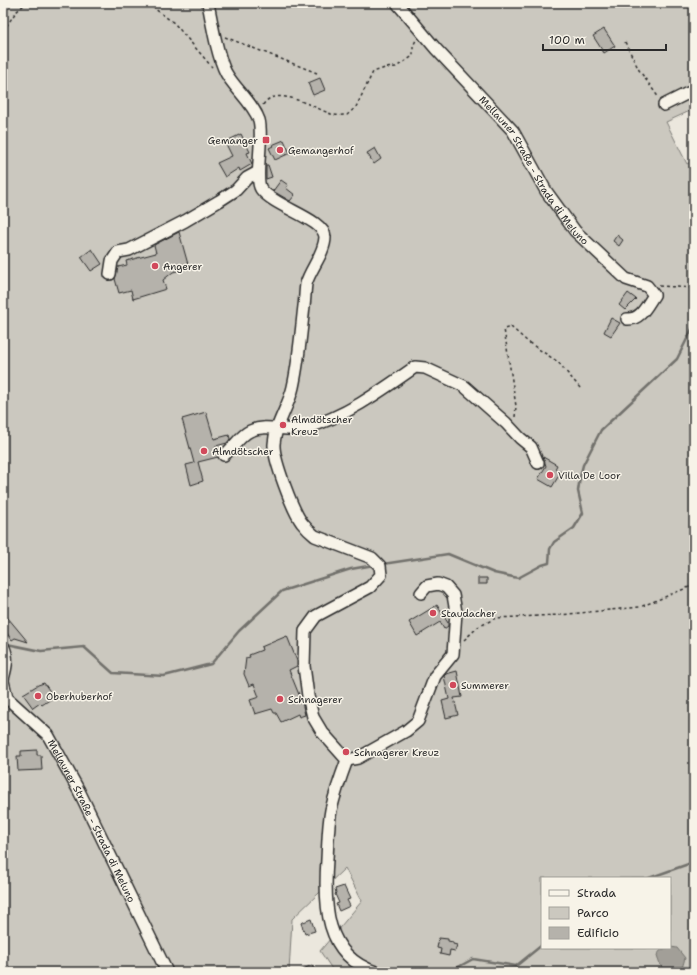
<svg xmlns="http://www.w3.org/2000/svg" width="697" height="975" viewBox="0 0 697 975" font-family="'Shantell Sans',sans-serif">
	<rect width="100%" height="100%" fill="#ebe7dd"/>
	<filter id="ink" filterUnits="userSpaceOnUse"><feTurbulence type="fractalNoise" baseFrequency=".025" numOctaves="2"/><feDisplacementMap in="SourceGraphic" scale="8" xChannelSelector="R" yChannelSelector="G"/><feConvolveMatrix kernelMatrix="1 2 1 2 8 2 1 2 1" color-interpolation-filters="sRGB"/></filter>
	<g filter="url(#ink)">
		<!-- green -->
		<path fill="#cbc8bf" stroke="#7b7a75" fill-rule="evenodd" d="M3 3H694V109L666 122 687 164 694 160V972H334L320 951 362 901 345 868 292 919 289 972H3ZM542 878H670V948H542Z"/>
		<!-- water -->
		<path fill="#a29f98" stroke="#72716c" d="M671 947 677 948 685 958 681 972C665 972 662 972 657 955L661 950Z"/>
		<g fill="none" stroke-linecap="round" stroke-linejoin="round">
			<!-- stream -->
			<path stroke="#72716c" stroke-width="2.5" d="M383 564 448 554 494 573 518 578 542 565 549 563 550 549 554 542 574 528 583 513 578 491 580 477 583 465 601 430 677 359 694 325
				M7 644 41 651 84 647 113 673 164 676 211 664 239 631 282 591 351 569 374 565
				M649 878 694 862
				M449 972 473 959 516 966 542 945"/>
		</g>
		<!-- building -->
		<path fill="#b5b2ab" stroke="#2b2b2b" d="M604 29 615 46 604 53 593 36Z
			M320 78 325 90 313 95 308 83Z
			M241 134 250 152 247 153 252 164 240 171 239 168 225 177 217 163 232 156 225 142Z
			M284 140 290 153 275 160 269 148 273 146 272 145Z
			M375 148 381 159 374 164 367 153Z
			M266 165H268L272 177 266 179Z
			M281 180 288 185 286 188 295 195 290 201 273 191Z
			M179 232 189 268 173 272 163 280 166 289 133 299 131 290 119 293 115 279 118 267 127 265 126 261 156 253 154 245Z
			M617 235 623 240 619 246 613 241Z
			M92 249 102 264 91 271 81 257Z
			M628 293 636 299 625 310 619 305Z
			M611 318 620 323 611 336 604 332Z
			M206 412 214 439 229 435 230 439 227 443 216 446 218 457 198 462 203 481 191 485 186 465 194 463 182 419Z
			M543 457 557 465 555 469 561 472 552 487 538 479 546 466Z
			M478 578H487V584H478Z
			M437 605 448 623V626L444 629 440 622 417 636 409 622Z
			M3 612 28 642 15 638 12 640 3 628Z
			M287 636 297 661V666L289 670 302 702 305 715 299 717 298 714 281 722 276 713H274L272 709 255 714 250 700 259 697 254 684 249 686 244 674 246 658 250 657 249 655 262 650 261 647Z
			M457 671 462 697 454 698 458 715 446 718 442 701 449 699 444 676 446 674Z
			M44 683 54 697 42 705 40 703 33 708 23 694 38 685Z
			M37 750V755H41L42 770 18 771 17 756H21V751Z
			M344 886 350 899 347 900 350 906 339 911 336 904 339 903 335 894 336 893 335 889Z
			M311 919 315 931 305 934 301 923Z
			M439 938 448 939V941L453 942V944L457 945 455 951 450 950 449 956 440 954 441 949 437 948Z
			M312 965 315 972H297Z"/>
		<g fill="none" stroke-linecap="round" stroke-linejoin="round">
			<defs>
				<g id="minor">
					<path d="M208 3C212 23 217 56 226 73 235 89 253 103 259 120 264 138 254 179 261 189 274 207 324 219 325 237 325 253 310 269 306 284 305 291 305 299 304 306 301 332 299 360 293 387 289 406 275 424 274 444 273 459 293 511 302 523 306 528 310 532 315 536L372 558 380 566 381 575 370 587 316 616 305 631 304 666 308 696 313 717 322 732 347 760C341 776 335 793 331 810 328 826 328 842 327 859 324 903 324 956 376 972"/>
					<path id="s1" d="M397 3 436 49 513 131 546 191 575 231 626 279 647 286 654 295C647 305 641 320 627 319"/>
					<path d="M664 105 688 93 694 95"/>
					<path d="M110 274 112 261 118 252 129 250 185 221 219 201 236 190 247 178 258 172"/>
					<path d="M224 455C234 448 239 436 250 431 267 423 288 433 305 428 345 417 381 391 415 367L425 368 464 386 506 423 520 438 531 447 538 463"/>
					<path d="M3 646C9 657 6 668 3 679"/>
					<path id="s2" d="M3 681 7 698 48 735 79 791 167 972"/>
					<path d="M347 760 358 758 406 731 418 721 435 676 453 654 456 612 453 595 446 587 438 584 427 586 421 593"/>
				</g>
			</defs>
			<!-- minor casing -->
			<use href="#minor" stroke="#2b2b2b" stroke-width="14"/>
			<!-- path -->
			<path stroke="#2b2b2b" stroke-width="1.5" stroke-dasharray="3 3" stroke-linecap="butt" d="M147 3 174 23 212 67
				M3 31 16 12 26 3
				M225 37 317 73
				M625 42 639 70 659 98
				M263 105C275 84 315 108 331 114 336 116 342 115 347 115L356 107 373 72 385 68 396 67 413 56V46L416 40
				M659 286 694 288
				M515 417 516 406 504 329 511 327 528 342 558 362 581 389
				M464 640 478 627 496 618 559 615 640 607 694 585
				M3 960 13 972"/>
			<!-- minor -->
			<use href="#minor" stroke="#f7f3e8" stroke-width="11"/>
		</g>
	</g>
	<!-- markers -->
	<g fill="#d1495b" stroke="#f7f3e8" stroke-width="1.5">
		<rect x="262" y="136" width="8" height="8" rx="2"/>
		<circle cx="280" cy="150" r="4"/>
		<circle cx="155" cy="266" r="4"/>
		<circle cx="283" cy="425" r="4"/>
		<circle cx="204" cy="451" r="4"/>
		<circle cx="550" cy="475" r="4"/>
		<circle cx="433" cy="613" r="4"/>
		<circle cx="453" cy="685" r="4"/>
		<circle cx="38" cy="696" r="4"/>
		<circle cx="280" cy="699" r="4"/>
		<circle cx="346" cy="752" r="4"/>
	</g>
	<g text-anchor="middle" stroke-width="3" stroke-linejoin="round" paint-order="stroke">
		<!-- poi labels -->
		<g font-size="10" fill="#2b2b2b" stroke="#f7f3e8" text-anchor="start">
			<text x="258" y="144" text-anchor="end">Gemanger</text>
			<text x="288" y="154">Gemangerhof</text>
			<text x="163" y="270">Angerer</text>
			<text x="291" y="423">Almdötscher<tspan x="291" dy="12">Kreuz</tspan></text>
			<text x="212" y="455">Almdötscher</text>
			<text x="558" y="479">Villa De Loor</text>
			<text x="441" y="617">Staudacher</text>
			<text x="461" y="689">Summerer</text>
			<text x="46" y="700">Oberhuberhof</text>
			<text x="288" y="703">Schnagerer</text>
			<text x="354" y="756">Schnagerer Kreuz</text>
		</g>
		<!-- street labels -->
		<g font-size="10" fill="#2b2b2b" stroke="#f7f3e8">
			<text dy="4" stroke="none"><textPath href="#s1" startOffset="217">Mellauner Straße - Strada di Meluno</textPath></text>
			<text dy="4" stroke="none"><textPath href="#s2" startOffset="169">Mellauner Straße - Strada di Meluno</textPath></text>
		</g>
	</g>
	<!-- margin -->
	<rect width="697" height="975" fill="none" stroke="#f7f3e8" stroke-width="16"/>
	<rect x="8" y="8" width="681" height="959" fill="none" stroke="#2b2b2b" stroke-width="1.5" filter="url(#ink)"/>
	<!-- legend -->
	<rect x="541" y="877" width="130" height="72" fill="#f7f3e8" stroke="#a5a39c"/>
	<rect x="549" y="890" width="20" height="6" fill="#f7f3e8" stroke="#a5a39c"/>
	<text x="577" y="897" font-size="12" fill="#2b2b2b">Strada</text>
	<rect x="549" y="907" width="20" height="12" fill="#cbc8bf" stroke="#a5a39c"/>
	<text x="577" y="917" font-size="12" fill="#2b2b2b">Parco</text>
	<rect x="549" y="927" width="20" height="12" fill="#b5b2ab" stroke="#a5a39c"/>
	<text x="577" y="937" font-size="12" fill="#2b2b2b">Edificio</text>
	<!-- scale -->
	<path d="M543 44v6h123v-6" fill="none" stroke="#2b2b2b" stroke-width="2"/>
	<text x="549" y="44" font-size="12" fill="#2b2b2b" stroke="#f7f3e8" stroke-width="3" paint-order="stroke">100 m</text>
</svg>
